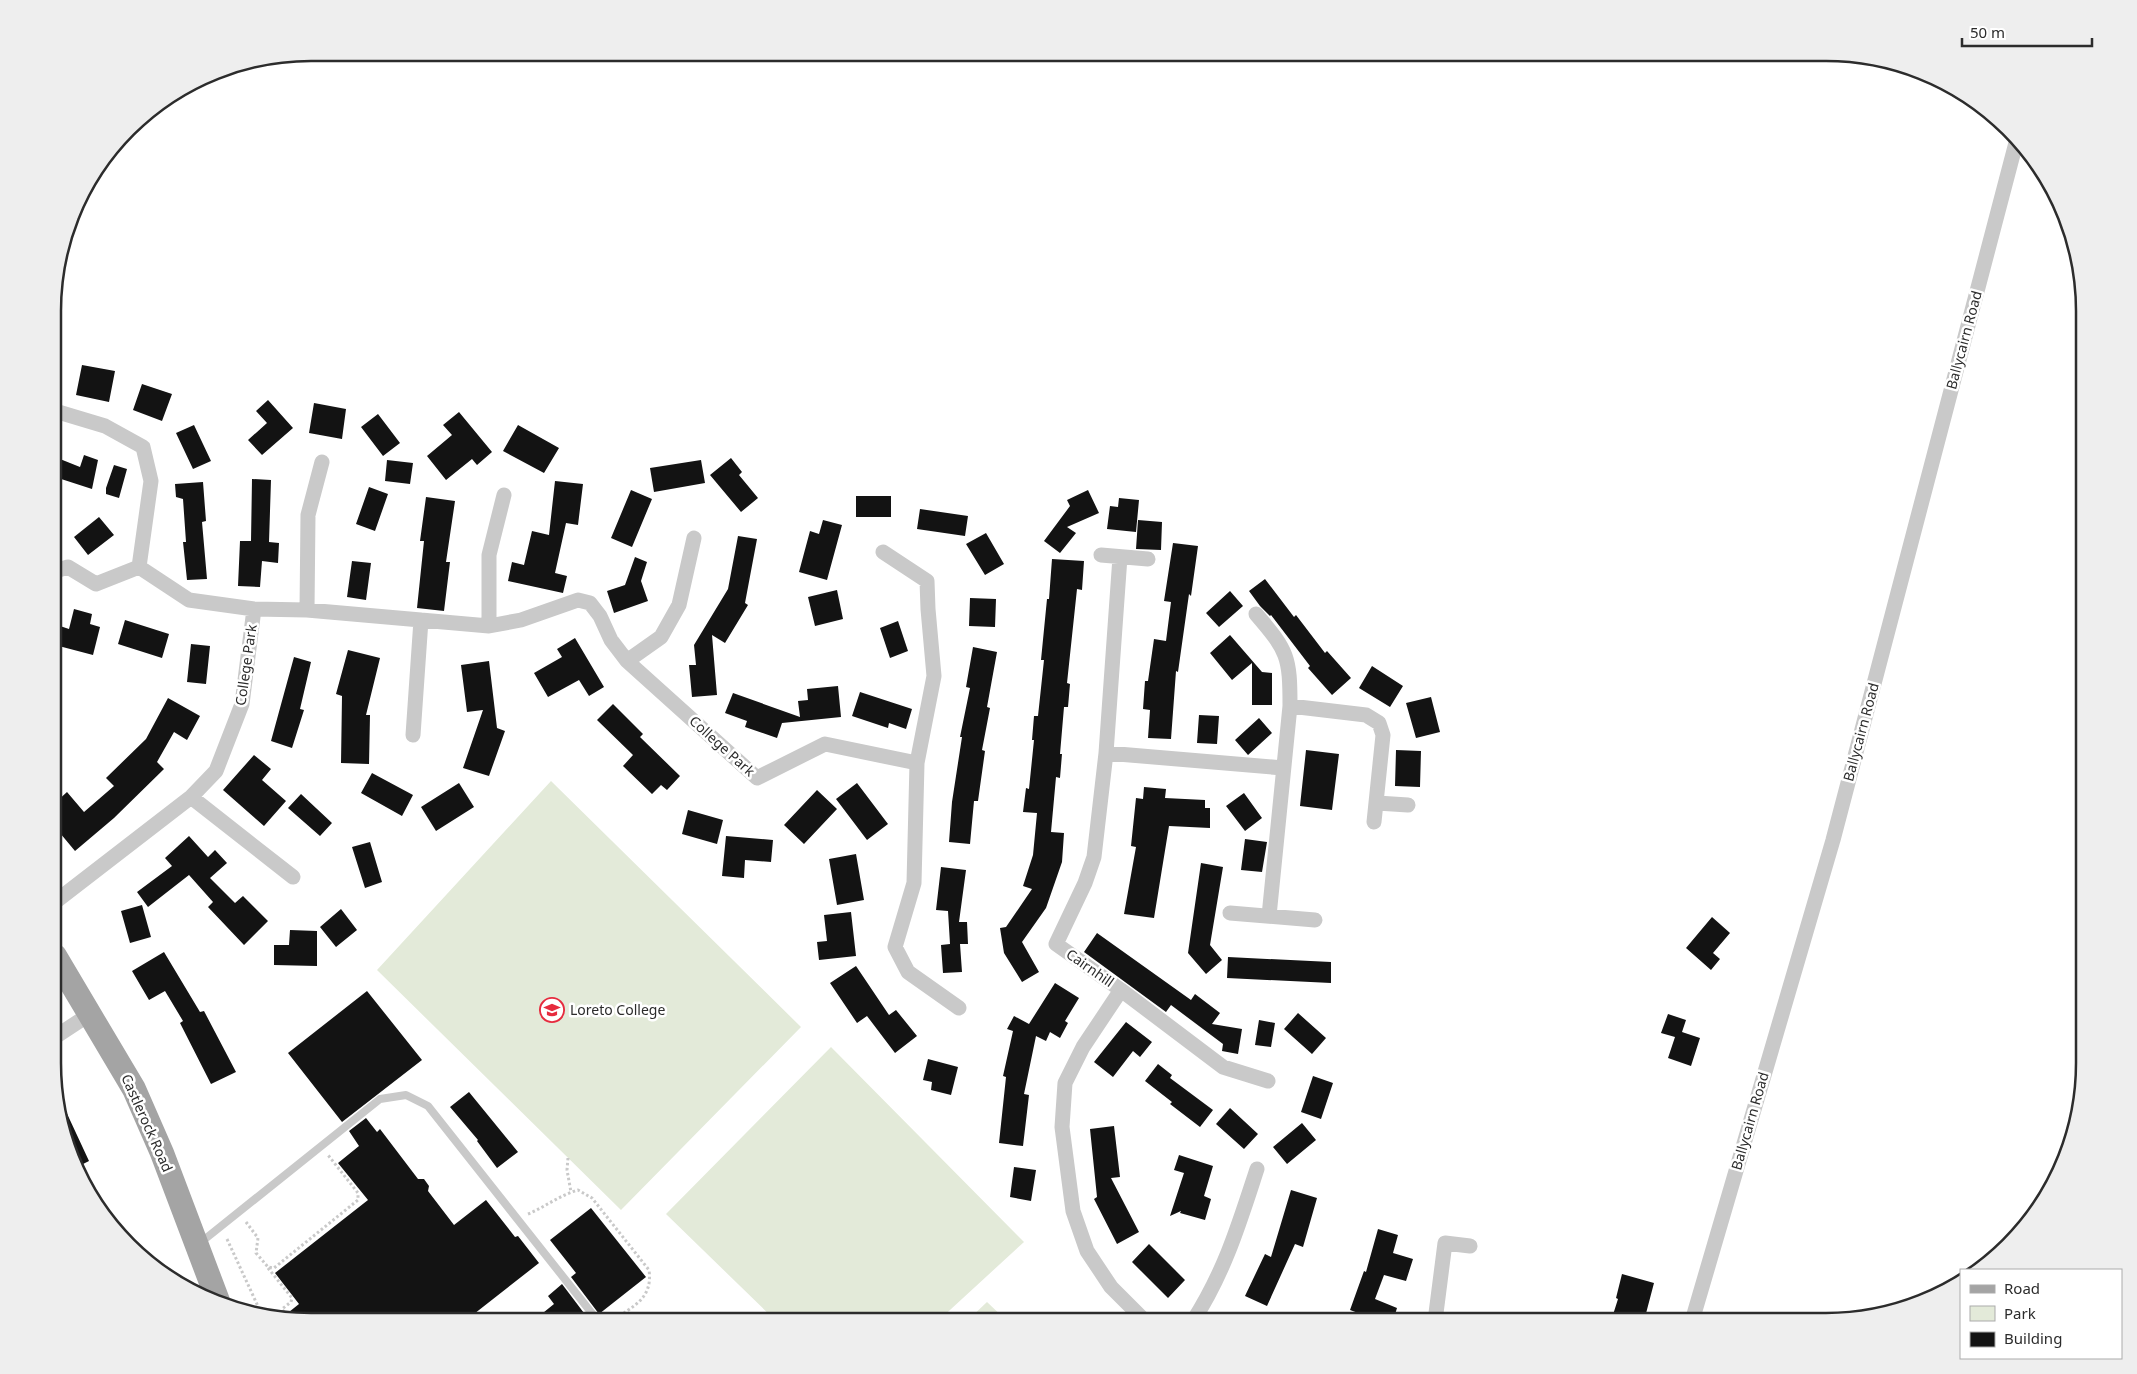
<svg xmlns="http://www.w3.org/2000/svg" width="2137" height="1374" viewBox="0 0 2137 1374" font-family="'Noto Sans',sans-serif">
	<rect width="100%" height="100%" fill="#fff"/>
	<!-- green -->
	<path fill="#e3ead9" d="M551 781 801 1027 621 1210 377 970Z
		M831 1047 1024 1242 938 1321H776L666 1214Z
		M987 1302 1007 1321H967Z"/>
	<!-- building -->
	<path fill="#131313" d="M82 365 115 371 109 402 76 395Z
		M142 384 172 394 162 421 133 410Z
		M268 400 293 428 262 455 248 440 267 423 256 411Z
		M314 403 346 409 342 439 309 433Z
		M459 412 492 452 477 465 472 459 446 480 427 456 452 435 443 425Z
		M378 414 400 443 383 456 361 427Z
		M194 425 211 461 193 469 176 433Z
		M518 425 559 448 544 473 503 451Z
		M84 455 98 460 92 489 55 477V457L80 467Z
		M731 458 742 472 739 475 758 498 741 512 710 475Z
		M387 460 413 463 410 484 385 481Z
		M701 460 705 483 654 492 650 468Z
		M114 465 127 469 119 498 106 494V488Z
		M252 479 271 480 269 542 279 543 278 563 262 561 260 587 238 586 240 541H251Z
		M555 481 583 484 578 525 566 523 555 573 567 576 563 593 508 581 512 562 524 565 532 531 549 535Z
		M203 482 206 521 202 522 207 579 187 580 183 542H186L183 499 176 497 175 484Z
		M369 487 388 494 375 531 356 524Z
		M631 490 652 499 632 547 611 538Z
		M1088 490 1099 513 1067 527 1076 533 1060 553 1044 541 1070 506 1067 500Z
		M856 496H891V517H856Z
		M426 497 455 501 446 562H450L444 611 417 608 424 541H420Z
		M1119 498 1139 500 1136 532 1107 529 1110 506 1118 507Z
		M920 509 968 516 965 536 917 529Z
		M99 517 114 535 88 555 74 537Z
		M823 520 842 525 827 580 799 572 810 531 819 534Z
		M1138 520 1162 522 1161 550 1136 549Z
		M986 533 1004 564 985 575 966 544Z
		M738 536 757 539 745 603 748 605 725 643 712 635 717 695 692 697 689 665H696L694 645 728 589Z
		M1173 543 1198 546 1191 596 1189 594 1178 672 1176 671 1171 739 1148 738 1150 710 1143 709 1145 681H1148L1154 639 1166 641 1171 602 1164 601Z
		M635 557 647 562 641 581 648 601 614 613 607 591 625 585Z
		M1052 559 1084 561 1082 590 1077 589 1067 683 1070 684 1068 707H1064L1060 754H1062L1060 778 1056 777 1051 832 1064 833 1062 862 1046 908 1022 942 1039 972 1022 982 1004 953 1000 928 1006 927 1032 889 1023 886 1033 855 1037 813 1023 812 1026 788 1029 789 1034 740H1032L1034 716H1038L1044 660H1041L1047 599H1049Z
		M352 561 371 563 366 600 347 597Z
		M1265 579 1294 617 1296 615 1325 653 1327 651 1351 678 1332 695 1308 668 1310 666 1271 615 1270 616 1260 606 1249 591Z
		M837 590 843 619 815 626 808 597Z
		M1230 591 1243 606 1219 627 1206 613Z
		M970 598 996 599 995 627 969 626Z
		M74 609 92 614 90 624 100 627 93 655 55 645 60 626 69 629Z
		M125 620 169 634 162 658 118 644Z
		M898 621 908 651 890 658 880 628Z
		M1230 635 1262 672 1272 673V705H1252V663L1232 680 1210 653Z
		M575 638 604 687 589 696 579 680 548 697 534 673 562 657 557 649Z
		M191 644 210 646 206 684 187 682Z
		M973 647 997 652 987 707 990 708 982 750 985 751 978 801H974L970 844 949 842 952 802 962 737H960L970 688 966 687Z
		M348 650 380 658 366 715H370L369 764 341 763 342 696 336 694Z
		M294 657 311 662 300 709 304 710 292 748 271 741Z
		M489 661 497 728 505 731 489 776 463 768 483 710 467 712 461 665Z
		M1372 666 1403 686 1390 707 1359 688Z
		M838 686 841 717 782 723 777 738 745 727 747 721 725 713 733 693 800 717 798 701 808 700 807 689Z
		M860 692 912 709 906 729 889 723 888 728 852 716Z
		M1431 697 1440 732 1416 738 1406 703Z
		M168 698 200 716 187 740 174 732 157 762 164 769 114 818 75 851 55 827V803L67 792 84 812 114 786 106 778 146 739Z
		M613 704 643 734 640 737 680 776 667 790 661 785 652 794 623 766 633 755 597 720Z
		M1199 715 1219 716 1217 744 1197 743Z
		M1259 718 1272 733 1248 755 1235 740Z
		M1306 750 1339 754 1332 810 1300 806Z
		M1396 750 1421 751 1420 787 1395 786Z
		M254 755 271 769 262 780 286 801 264 826 223 790Z
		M372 773 413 795 402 816 361 793Z
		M459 783 474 807 436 831 421 807Z
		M857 783 888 824 867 840 836 799Z
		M1144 787 1166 789 1165 798 1205 800V808H1210V828L1169 826 1154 918 1124 914 1136 847 1131 846 1136 798 1143 799Z
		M817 790 837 809 804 844 784 825Z
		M1244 793 1262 818 1245 831 1226 806Z
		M301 794 332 823 320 836 288 808Z
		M688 810 723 820 717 844 682 834Z
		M189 836 208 857 215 850 227 863 210 878 235 903 243 896 268 921 244 945 208 907 213 902 189 875 148 907 137 892 172 866 165 858Z
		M726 836 773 840 771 862 745 860 744 878 722 876Z
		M1245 839 1267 842 1262 872 1241 870Z
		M370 842 382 882 365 888 352 847Z
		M856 854 864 900 837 905 829 859Z
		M1201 863 1223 867 1210 945 1222 960 1206 974 1188 953Z
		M941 867 966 870 959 922H967L968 944H957H960L962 972 943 973 941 945 950 944 948 911 936 910Z
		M142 905 151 937 130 943 121 911Z
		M341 909 357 930 336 947 320 927Z
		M851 912 856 956 819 960 817 942 827 941 824 915Z
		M1712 917 1730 933 1713 953 1720 959 1711 970 1686 948Z
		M290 930 317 931V966L274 965V945H289Z
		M1097 933 1191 1000 1195 994 1220 1013 1212 1024 1242 1029 1238 1054 1222 1051 1223 1044 1171 1005 1166 1012 1084 952Z
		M164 952 200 1012 204 1011 236 1072 211 1084 180 1023 183 1021 165 991 149 1000 132 971Z
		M1228 957 1331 962V983L1227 978Z
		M856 966 889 1015 896 1010 917 1036 895 1053 867 1016 857 1023 830 983Z
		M1055 983 1079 998 1065 1021 1068 1023 1060 1038 1050 1032 1046 1041 1036 1036 1024 1094 1029 1095 1023 1146 999 1143 1006 1077 1003 1076 1013 1031 1007 1029 1014 1016 1029 1024Z
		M367 991 422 1060 342 1122 288 1053Z
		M1298 1013 1326 1038 1312 1054 1284 1029Z
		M1668 1014 1686 1020 1682 1032 1700 1038 1691 1066 1668 1058 1675 1037 1661 1033Z
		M1259 1020 1275 1023 1271 1047 1255 1045Z
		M1126 1022 1152 1042 1140 1057 1133 1051 1113 1077 1094 1062Z
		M928 1059 958 1067 951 1095 931 1090 932 1082 923 1080Z
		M1158 1064 1172 1075 1170 1078 1213 1110 1200 1127 1170 1104 1172 1102 1145 1081Z
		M1313 1076 1333 1083 1321 1119 1301 1112Z
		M469 1092 518 1152 497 1168 477 1141 478 1140 450 1107Z
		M63 1105 89 1161 77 1167 66 1146 57 1107Z
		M1230 1108 1258 1134 1244 1149 1216 1124Z
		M366 1118 377 1132 380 1129 418 1179H424L429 1186 428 1191 454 1225 486 1200 515 1237 518 1236 539 1263 465 1321 311 1322 295 1319 289 1312 299 1304 275 1273 368 1200 338 1163 359 1146 349 1131Z
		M1302 1123 1316 1140 1287 1164 1273 1147Z
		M1114 1126 1120 1177 1111 1178 1139 1232 1117 1244 1094 1199 1097 1197 1090 1129Z
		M1179 1155 1213 1166 1204 1196 1211 1199 1205 1220 1180 1213 1181 1211 1170 1216 1184 1173 1174 1170Z
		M1014 1167 1036 1170 1031 1201 1010 1197Z
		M1291 1190 1317 1198 1303 1247 1295 1244 1267 1306 1245 1296 1265 1254 1271 1257Z
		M591 1208 646 1277 599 1314 571 1277 576 1273 550 1240Z
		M1378 1229 1398 1235 1393 1253 1413 1259 1406 1281 1384 1275 1375 1299 1397 1308 1393 1321H1380L1350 1310 1364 1271 1366 1272Z
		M1149 1244 1185 1280 1168 1298 1132 1262Z
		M1622 1274 1654 1283 1644 1321H1611L1618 1299 1616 1298Z
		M562 1284 590 1321H533L554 1304 548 1296Z"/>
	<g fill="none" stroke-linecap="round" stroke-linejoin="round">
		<!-- path -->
		<path stroke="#c9c9c9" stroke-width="3" stroke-dasharray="2.5 2.5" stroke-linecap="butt" d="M568 1158 567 1170 571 1192
			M528 1214C545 1207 560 1195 578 1190L592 1198 649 1270C653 1299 633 1306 612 1321
			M246 1222 258 1238 256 1253 268 1267 274 1268 358 1200V1193L328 1155
			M227 1239 262 1315
			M268 1268 292 1298 291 1302 282 1309 288 1318"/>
		<!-- service -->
		<path stroke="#c9c9c9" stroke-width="8" d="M200 1243 380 1099 406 1095 428 1106 598 1321"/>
		<!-- minor -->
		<path stroke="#c9c9c9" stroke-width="15" d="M55 411 105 426 143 447 151 481 139 567
			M883 552 927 581 928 609 934 676 917 763
			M1101 555 1148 559
			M1120 557 1106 753 1094 857 1085 883 1056 944 1121 990 1223 1067 1268 1081
			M139 567 189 600 254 609 307 610 489 626 521 620 578 600 590 603 600 616 611 640 627 661 757 778 825 744 917 763 914 883 895 947 908 972 959 1008
			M55 571 68 567 96 584 139 567
			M307 610 308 515 322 462
			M1256 614C1288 651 1290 657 1290 706L1269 916
			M489 626V555L504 495
			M627 661 661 637 679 605 694 538
			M1290 706 1366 715 1379 723 1383 735 1374 822
			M413 735 421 620
			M1106 753 1283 768
			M191 797 293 877
			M1377 803 1408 805
			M55 902 191 797 216 771 242 704 254 609
			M1230 913 1315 920
			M1121 990 1083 1047 1065 1083 1062 1127 1073 1211 1087 1251 1111 1287 1145 1321
			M55 1037 90 1014
			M1193 1321C1225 1271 1239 1224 1257 1169
			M1435 1321 1445 1243 1470 1246
			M1692 1321 1833 840 2017 139"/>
		<!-- primary -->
		<path stroke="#a4a4a4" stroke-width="24" d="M55 956 134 1089 162 1153 218 1301"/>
	</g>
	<!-- icons -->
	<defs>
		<symbol id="school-ring" viewBox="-11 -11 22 22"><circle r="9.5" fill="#fff" stroke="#e62b3e" stroke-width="1.5"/><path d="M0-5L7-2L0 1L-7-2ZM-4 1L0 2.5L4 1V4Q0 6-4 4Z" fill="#e62b3e"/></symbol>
	</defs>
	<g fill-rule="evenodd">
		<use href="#school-ring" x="538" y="996" width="28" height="28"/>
	</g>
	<g text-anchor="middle" stroke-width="5" stroke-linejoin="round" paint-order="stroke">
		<!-- street labels -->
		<g font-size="14" fill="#2c2c2c" stroke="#fff">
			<text transform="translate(1964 340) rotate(-75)" y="5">Ballycairn Road</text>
			<text transform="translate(246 665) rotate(-82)" y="5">College Park</text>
			<text transform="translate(1861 732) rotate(-75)" y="5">Ballycairn Road</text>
			<text transform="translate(722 746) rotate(42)" y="5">College Park</text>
			<text transform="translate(1090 968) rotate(35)" y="5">Cairnhill</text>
			<text transform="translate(1750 1121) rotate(-74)" y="5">Ballycairn Road</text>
			<text transform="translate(147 1123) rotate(66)" y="5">Castlerock Road</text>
		</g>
		<!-- poi labels -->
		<g font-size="14" fill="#2c2c2c" stroke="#fff" text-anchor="start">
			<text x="570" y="1015">Loreto College</text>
		</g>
	</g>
	<!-- crop -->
	<path d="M0 0H2137V1374H0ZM311 61H1826A250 250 0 0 1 2076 311V1063A250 250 0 0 1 1826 1313H311A250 250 0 0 1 61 1063V311A250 250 0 0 1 311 61Z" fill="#eee" fill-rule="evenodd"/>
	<path fill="none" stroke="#2c2c2c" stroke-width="2.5" d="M311 61H1826A250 250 0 0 1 2076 311V1063A250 250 0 0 1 1826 1313H311A250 250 0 0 1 61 1063V311A250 250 0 0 1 311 61Z"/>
	<!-- legend -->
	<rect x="1960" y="1269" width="162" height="90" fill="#ffffff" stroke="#ababab"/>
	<rect x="1970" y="1285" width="25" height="8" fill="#a4a4a4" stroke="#ababab"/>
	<text x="2004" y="1294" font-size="15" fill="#2c2c2c">Road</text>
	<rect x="1970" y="1306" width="25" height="15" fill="#e3ead9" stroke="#ababab"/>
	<text x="2004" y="1319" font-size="15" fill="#2c2c2c">Park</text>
	<rect x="1970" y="1332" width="25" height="15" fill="#131313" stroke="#ababab"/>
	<text x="2004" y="1344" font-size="15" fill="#2c2c2c">Building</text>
	<!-- scale -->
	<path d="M1962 38v8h130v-8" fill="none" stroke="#2c2c2c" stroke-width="2.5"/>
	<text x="1970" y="38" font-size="15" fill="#2c2c2c" stroke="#ffffff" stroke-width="4" paint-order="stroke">50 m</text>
</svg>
